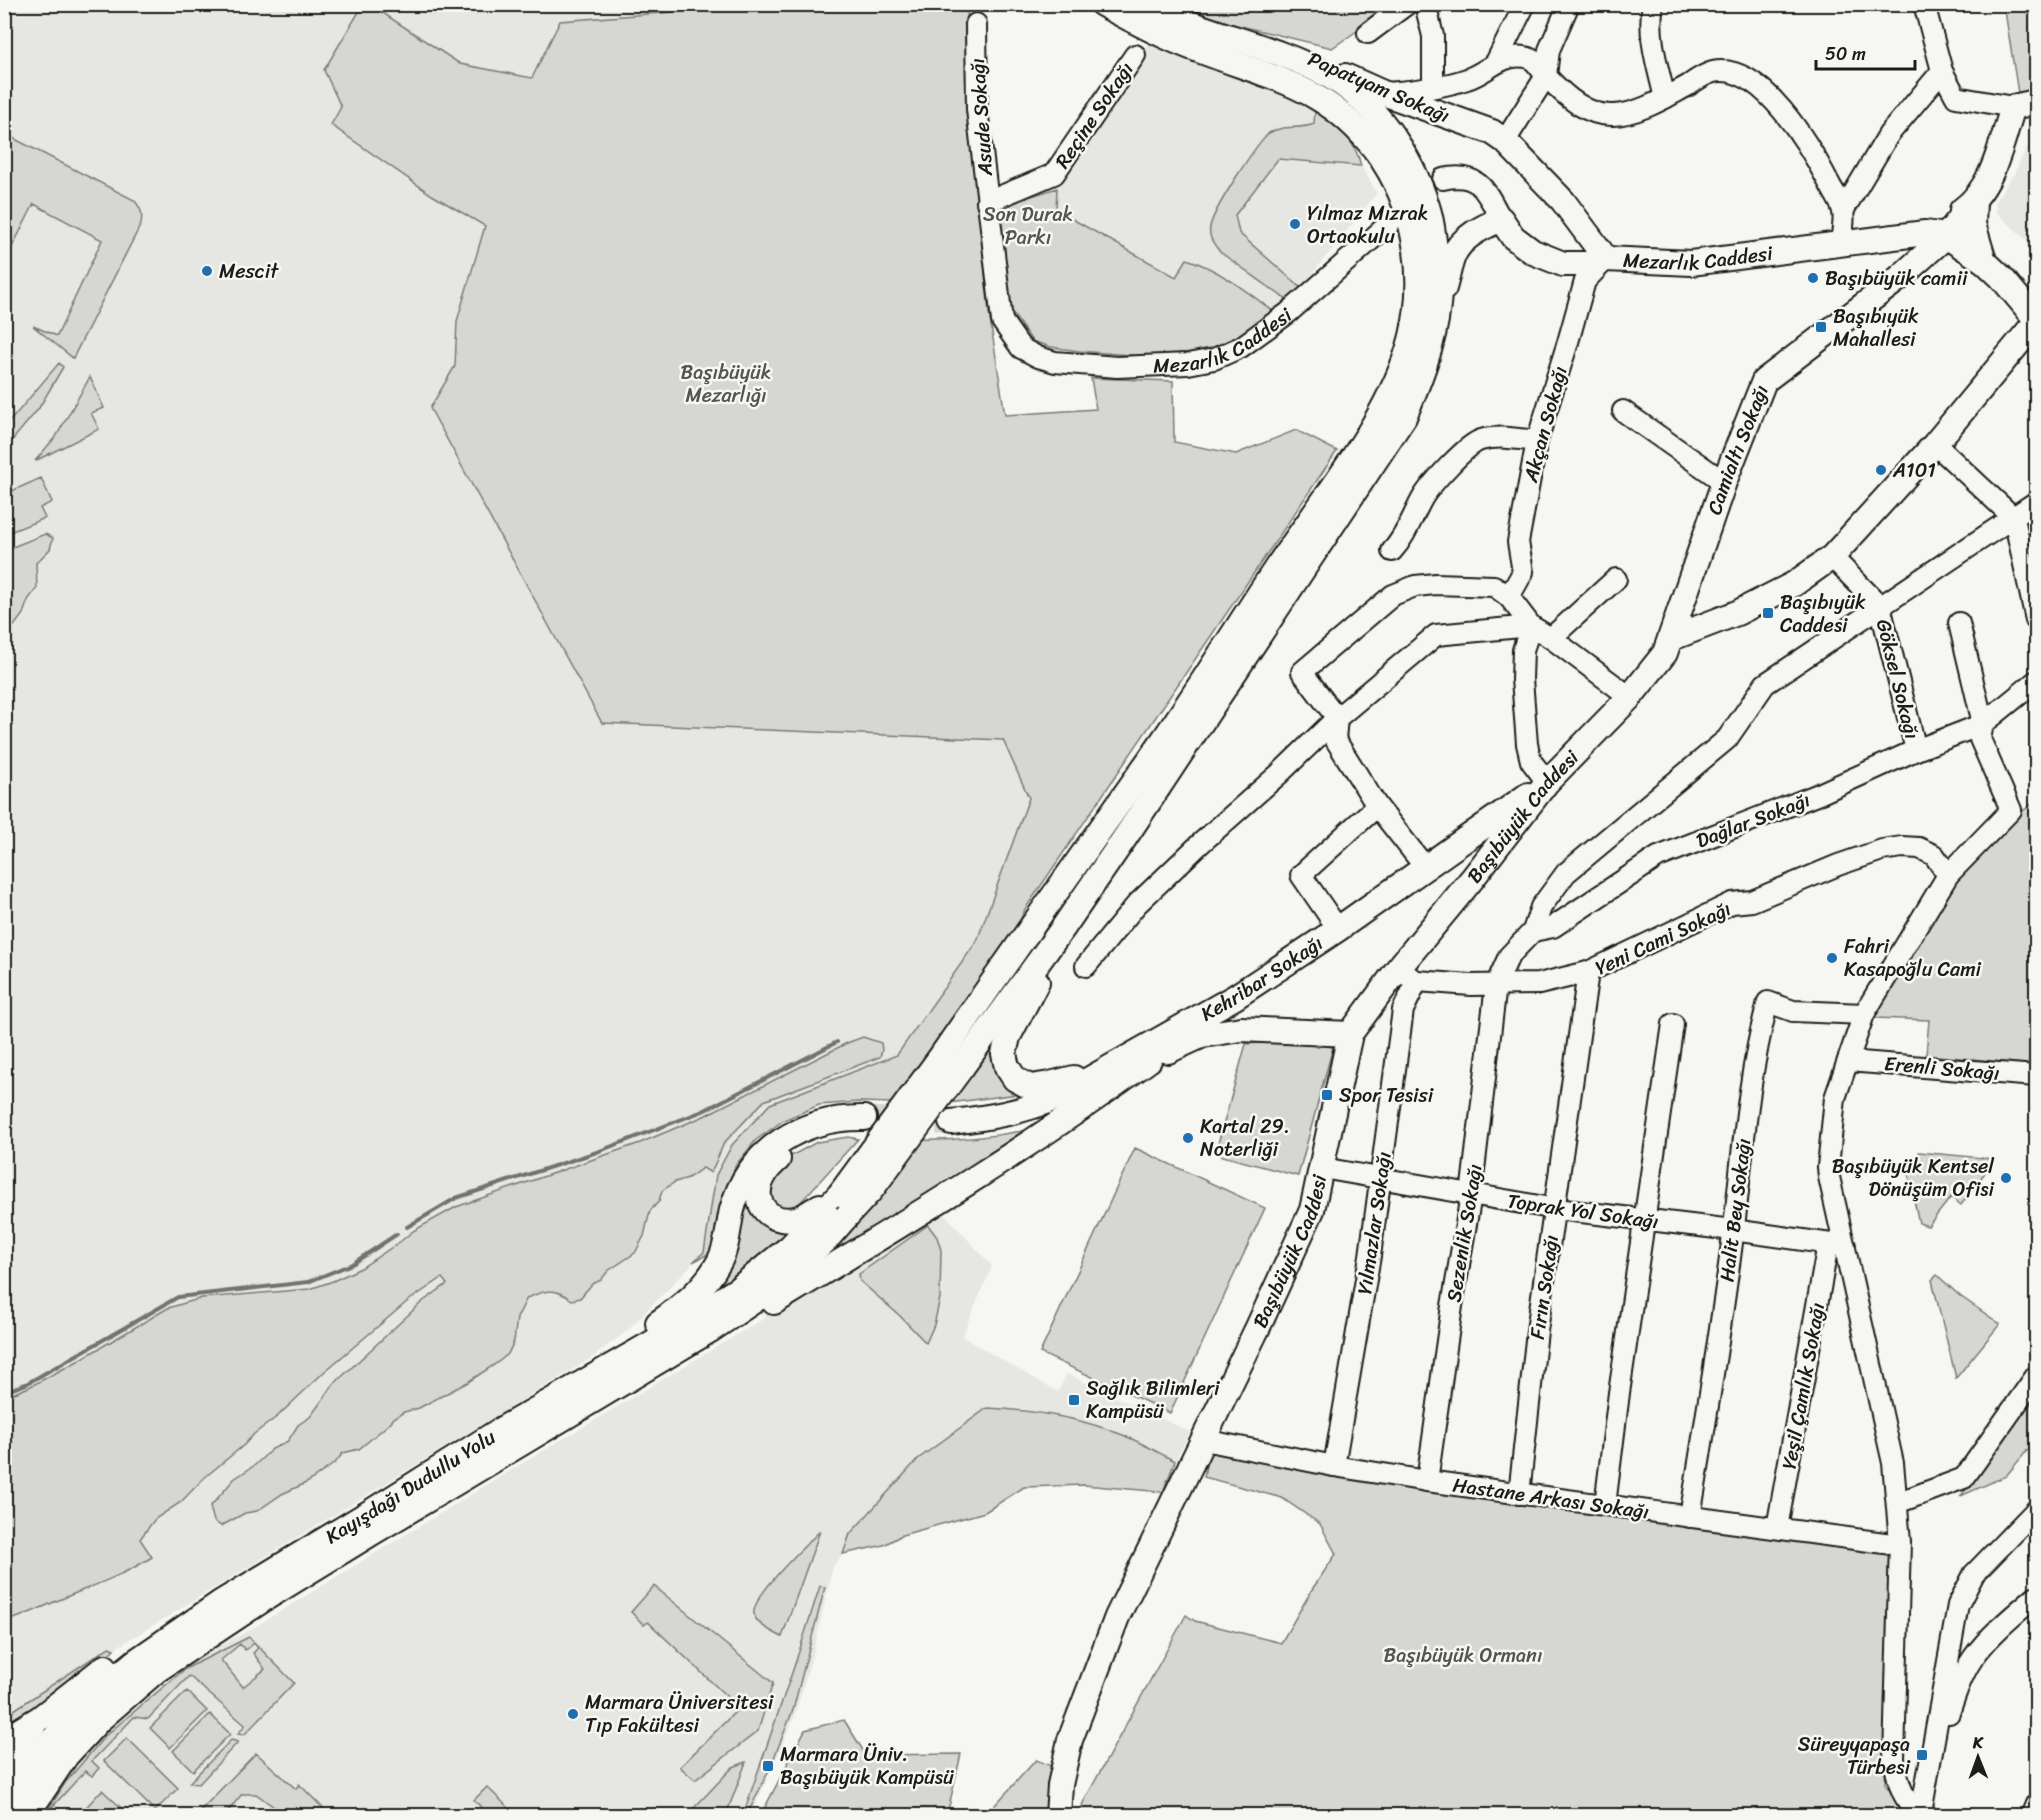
<svg xmlns="http://www.w3.org/2000/svg" width="2041" height="1820" viewBox="0 0 2041 1820" font-family="Sriracha,sans-serif">
	<rect width="100%" height="100%" fill="#f6f6f2"/>
	<filter id="ink" filterUnits="userSpaceOnUse"><feTurbulence type="fractalNoise" baseFrequency=".0167" numOctaves="2"/><feDisplacementMap in="SourceGraphic" scale="12" xChannelSelector="R" yChannelSelector="G"/><feConvolveMatrix kernelMatrix="1 2 1 2 8 2 1 2 1" color-interpolation-filters="sRGB"/></filter>
	<g filter="url(#ink)">
		<!-- built -->
		<path fill="#e6e6e2" d="M5 5H363L324 70 341 107 432 195 485 226 457 321 455 366 431 408 602 723 1003 740 1029 799 977 942 897 1055 770 1104 716 1175 704 1252 627 1331 590 1359 114 1649 109 1647 5 1716Z
			M371 5H674L673 12 560 21 532 78 460 64Z
			M1153 37 1265 81 1315 110 1353 145 1361 166 1377 193 1301 288 1254 329 1194 353 1143 356 1051 347 1057 188Z
			M2036 129V249L1996 212 1995 201 2014 174Z
			M939 1208 992 1266 962 1337 1058 1392 1067 1374 1190 1432 1175 1461 1120 1434 1059 1415 1022 1409 987 1408 850 1534 843 1554 833 1566 814 1650 794 1718 751 1815 42 1816 64 1781 103 1734 182 1665 248 1631 503 1475 793 1301Z"/>
		<!-- green -->
		<path fill="#d6d6d2" stroke="#797977" stroke-width="1.5" fill-rule="evenodd" d="M674 4 967 5 970 126 989 313 1005 415 1096 409 1091 378 1173 381 1174 442 1236 454 1296 430 1337 451 1025 909 1020 920 893 1103 859 1102 819 1105 784 1120 756 1140 736 1165 722 1198 710 1253 693 1262 704 1252 716 1175 732 1145 770 1104 897 1055 977 941 1029 798 1003 740 602 723 430 408 455 366 457 321 485 226 432 195 331 125 341 107 324 70 363 5H371L460 64 532 78 560 21 673 12Z
			M1170 5H1395L1332 48 1216 20Z
			M2004 5H2036V91L2018 93Z
			M1315 110C1338 125 1355 139 1361 166L1278 159 1235 215 1239 233 1301 288 1287 300 1220 252C1214 244 1208 238 1210 227 1212 212 1257 142 1269 133 1283 124 1300 130 1314 124Z
			M5 134 134 200C141 208 143 213 141 224L73 358 33 326 57 336 102 240 34 204 5 261Z
			M1057 188 1056 210 1176 277 1187 259C1220 270 1246 291 1273 311L1254 329 1212 351 1143 356 1079 351 1051 347 1032 341 1010 310 1000 220 1002 212 1016 201Z
			M59 363 63 367 39 408 5 449V427Z
			M90 377 104 408 91 413 99 429 35 461 57 435Z
			M41 478 52 502 40 508 45 518 5 534V494Z
			M45 534 53 538 50 549 36 563 37 588 28 600 23 614 5 638V550Z
			M2036 800V1065L1926 1055 1929 1020 1875 1018 1869 1009 1960 875 2003 828Z
			M863 1037 881 1043 882 1050 880 1057 764 1101 724 1143 711 1173 703 1168 688 1178 675 1182 662 1191 659 1201 650 1211 644 1236 635 1253 608 1271 601 1280 592 1284 580 1298 572 1300C553 1287 547 1290 527 1298L517 1318 514 1341 508 1354 497 1363 468 1382 419 1408 404 1412 394 1418 389 1424 359 1449 343 1453 335 1463 308 1482 282 1494 257 1511 245 1513 221 1526 214 1521 210 1507 234 1479 255 1465 272 1449 288 1441 298 1425 310 1417 334 1384 422 1302 447 1284 442 1278 408 1301 324 1372 278 1416 254 1434 244 1445 204 1478 181 1502 155 1519 140 1539 152 1557C121 1577 86 1588 52 1603 36 1610 21 1617 5 1622V1397L29 1387 76 1362 168 1308 202 1298 310 1289 333 1281 361 1268 401 1241 413 1231 456 1207 640 1143 702 1117 847 1043Z
			M1293 1041 1333 1047 1298 1176 1215 1154 1246 1044Z
			M989 1042C990 1065 999 1077 1018 1089V1094L941 1104Z
			M1028 1130 797 1279 918 1140C955 1141 991 1137 1028 1130Z
			M848 1137 858 1139 799 1204C780 1215 779 1209 765 1195L789 1157 817 1142Z
			M1135 1148 1265 1208 1170 1413 1040 1353Z
			M1919 1152 1995 1159 1961 1205 1951 1197 1928 1226 1919 1223 1910 1182 1907 1159H1917Z
			M743 1192 768 1225 776 1231H791L733 1279 703 1298Z
			M928 1225 937 1237 941 1250 940 1298 934 1325 926 1343 900 1316 860 1281 859 1274Z
			M1937 1275 1960 1296 2000 1324 1956 1378 1932 1280Z
			M2036 1394V1440L2006 1476 1961 1496Z
			M987 1408C1032 1410 1078 1417 1120 1434 1139 1441 1157 1452 1175 1461L1163 1492 1084 1485 1024 1487 985 1512 902 1535 884 1545 843 1554 850 1534 918 1459Z
			M1209 1447 1896 1549 1885 1784 1908 1815 1079 1816 1083 1803 1186 1615 1195 1621 1281 1643 1313 1588 1336 1554 1320 1524 1282 1498 1204 1477Z
			M820 1531 782 1637C773 1632 756 1625 754 1614 751 1596 806 1545 820 1531Z
			M654 1586 773 1683 758 1731 695 1780 680 1767 739 1708 648 1622 644 1625 631 1612Z
			M820 1586 825 1587 793 1710 770 1768 747 1815H743L795 1664Z
			M249 1637 294 1683 244 1735 238 1734 245 1725 189 1676 148 1719 134 1717 92 1761 99 1768 92 1776 85 1771 45 1815 65 1783 105 1736 185 1669ZM254 1643 258 1648 253 1653 265 1669 243 1687 221 1660 240 1644 245 1650Z
			M109 1647 114 1649 102 1661 5 1731V1716Z
			M187 1691 207 1711 170 1748 150 1728Z
			M210 1714 230 1734 193 1771 173 1751Z
			M844 1720 866 1755 961 1754 947 1815H761L805 1730Z
			M127 1738 178 1788 155 1811 104 1761Z
			M231 1740 238 1742 199 1784 189 1783Z
			M256 1753 296 1789 299 1784 330 1815H285L256 1794H242L225 1815H196Z
			M1036 1760 1054 1767 1046 1815 985 1816Z
			M746 1762 726 1815H698L691 1811 733 1767Z
			M487 1787 516 1815H489L474 1800Z
			M102 1790 129 1815H79Z"/>
		<g fill="none" stroke-linecap="round" stroke-linejoin="round">
			<!-- stream -->
			<path stroke="#727271" stroke-width="4" d="M407 1227 456 1198 597 1152 703 1111 837 1042
				M4 1392 26 1384 178 1297 308 1282 352 1264 397 1234"/>
			<!-- major-tunnel -->
			<path stroke="#d5d5d2" stroke-width="24" stroke-dasharray="24 12" stroke-linecap="butt" d="M864 1118 931 1123 951 1122"/>
			<defs>
				<g id="minor">
					<path d="M1425 4 1433 36V87"/>
					<path d="M1653 4C1647 35 1658 68 1665 98"/>
					<path d="M1924 4 1942 71 1956 97 2013 107"/>
					<path id="s1" d="M976 24 977 109 1002 321 1021 348 1038 357 1055 362 1117 367 1188 364 1214 359 1241 347 1288 313 1390 223"/>
					<path d="M1368 33 1407 4"/>
					<path d="M1496 62 1525 4"/>
					<path d="M1386 93C1413 91 1441 88 1467 79 1487 73 1501 53 1525 57 1537 59 1540 70 1548 78 1565 96 1587 116 1613 115 1640 114 1666 97 1689 85 1696 80 1705 74 1713 72 1761 61 1811 148 1829 183 1833 191 1841 202 1843 211 1845 220 1842 233 1841 243"/>
					<path d="M1505 141 1546 76 1549 50 1569 4"/>
					<path d="M1443 179C1479 171 1486 191 1501 219"/>
					<path d="M987 202 1054 174 1135 55"/>
					<path d="M1843 211 1889 134 1942 71"/>
					<path d="M1623 411 1724 482"/>
					<path d="M1935 444 2014 518 2036 620"/>
					<path d="M1392 551C1406 536 1412 517 1422 499 1430 485 1467 444 1481 440 1499 435 1519 439 1537 441"/>
					<path d="M1832 557 1880 606 1916 750"/>
					<path d="M1509 597 1523 572 1518 542 1537 441 1568 342 1585 281 1606 259"/>
					<path d="M1551 638 1616 579"/>
					<path d="M1425 867 1377 806 1335 739 1337 718 1302 672 1393 595 1415 586 1436 584 1494 586 1509 597 1531 626 1523 650 1522 679 1527 744 1531 761 1547 782"/>
					<path d="M1338 929 1301 875 1377 806"/>
					<path d="M1533 931 1553 927 1658 857 1819 794 1916 750 1983 724 1959 623"/>
					<path d="M1086 966 1137 904 1201 843 1279 774 1337 718 1436 635 1531 626 1551 638 1630 697"/>
					<path d="M1397 970 1417 981 1471 985 1539 984 1588 972 1732 903 1752 901 1838 865 1882 850 1902 847 1919 848 1934 855 1948 875"/>
					<path d="M1848 1061 2036 1076"/>
					<path d="M1322 1168 1556 1209 1733 1230 1845 1246"/>
					<path d="M1204 1440 1334 1466 1427 1481 1899 1545"/>
					<path d="M1334 1466 1370 1256 1403 1010 1417 981"/>
					<path d="M1427 1481 1452 1306 1471 1195 1496 985 1509 956 1533 931 1541 907 1566 873 1727 739 1765 684 2036 502"/>
					<path d="M1519 1494 1537 1331 1588 972"/>
					<path d="M1897 1503 1964 1478 2036 1376"/>
					<path d="M1605 1505 1619 1393 1673 1024"/>
					<path d="M1690 1517C1706 1420 1722 1324 1734 1227 1743 1151 1748 1076 1768 1002L1793 1011 1864 1014"/>
					<path d="M1777 1528 1828 1244"/>
					<path d="M1949 1713C1955 1695 1962 1674 1973 1658 1988 1636 2016 1613 2036 1596"/>
					<path d="M1921 1813 1958 1605 1974 1574 2036 1510"/>
					<path d="M1928 1816C1903 1807 1898 1783 1894 1759L1900 1542 1893 1463 1829 1177 1828 1167 1835 1098 1864 1014 1948 875 2011 810 1980 739 1983 724 2036 681"/>
					<path d="M2031 1816 2036 1804"/>
				</g>
				<g id="major">
					<path d="M1345 76 1383 93 1492 132 1505 141 1563 201 1606 259"/>
					<path d="M1974 201 1973 224 1984 261"/>
					<path d="M1962 210C1994 187 2001 143 2013 107L2036 102"/>
					<path id="s2" d="M1444 288C1447 278 1449 267 1453 256 1461 237 1483 227 1501 219L1513 237 1533 252 1563 264H1589L1606 259 1691 263 1925 233 1946 236 1984 261 2001 277 2036 319"/>
					<path d="M1672 638 1737 613 1794 584 1832 557 1935 444 2036 322"/>
					<path d="M1037 982 1008 1037 1004 1054 1007 1067 1015 1079 1030 1087 1050 1084 1074 1078"/>
					<path d="M1168 1051 1203 1035 1241 1029 1350 1034"/>
					<path d="M942 1055C1015 949 1090 845 1164 739 1203 683 1239 624 1277 567 1323 499 1393 415 1412 336 1427 274 1415 204 1377 152 1327 86 1274 79 1201 51 1167 39 1134 21 1102 4"/>
					<path d="M962 1067 1063 928 1126 836 1404 417C1419 381 1434 345 1438 305 1440 290 1438 274 1436 260 1434 242 1433 223 1427 206 1411 155 1375 101 1327 75 1270 44 1204 34 1146 4"/>
					<path id="s3" d="M951 1122C988 1118 1023 1112 1058 1097L1235 997 1338 929 1528 795"/>
					<path d="M778 1159C773 1164 768 1168 765 1174 749 1199 766 1224 795 1219 803 1218 813 1210 820 1206"/>
					<path d="M774 1302C901 1225 1029 1148 1149 1060"/>
					<path d="M658 1323C682 1306 705 1288 719 1262 728 1246 728 1227 732 1210 748 1149 803 1117 864 1118"/>
					<path d="M4 1740 40 1718 105 1667"/>
					<path d="M4 1768 33 1727"/>
					<path id="s4" d="M4 1808 20 1783 62 1728 99 1691 136 1661 220 1603 372 1511 502 1429 666 1335 738 1289 790 1247 840 1194"/>
					<path d="M26 1816 66 1756 99 1720 157 1670 264 1599 370 1534 712 1329 773 1288 825 1241 846 1217"/>
					<path id="s5" d="M1058 1816 1060 1785 1070 1740 1117 1617 1258 1327 1312 1210 1350 1034 1397 970 1472 879 1547 782 1630 697 1665 653 1724 482 1764 381 1898 279 1946 236 1974 201"/>
				</g>
			</defs>
			<!-- minor casing -->
			<use href="#minor" stroke="#1c1c1c" stroke-width="24"/>
			<!-- major casing -->
			<use href="#major" stroke="#1c1c1c" stroke-width="28"/>
			<!-- minor -->
			<use href="#minor" stroke="#f6f6f2" stroke-width="20"/>
			<!-- major -->
			<use href="#major" stroke="#f6f6f2" stroke-width="24"/>
			<defs>
				<path id="major-bridge" d="M840 1194 942 1055
					M846 1217 871 1190 962 1067"/>
			</defs>
			<!-- major-bridge casing -->
			<use href="#major-bridge" stroke="#1c1c1c" stroke-width="28" stroke-linecap="butt"/>
			<!-- major-bridge -->
			<use href="#major-bridge" stroke="#f6f6f2" stroke-width="24"/>
		</g>
	</g>
	<!-- markers -->
	<g fill="#1f6fb2" stroke="#f6f6f2" stroke-width="2">
		<circle cx="1295" cy="224" r="6"/>
		<circle cx="207" cy="271" r="6"/>
		<circle cx="1813" cy="278" r="6"/>
		<rect x="1815" y="321" width="12" height="12" rx="3"/>
		<circle cx="1881" cy="470" r="6"/>
		<rect x="1762" y="607" width="12" height="12" rx="3"/>
		<circle cx="1832" cy="958" r="6"/>
		<rect x="1321" y="1089" width="12" height="12" rx="3"/>
		<circle cx="1188" cy="1138" r="6"/>
		<circle cx="2006" cy="1178" r="6"/>
		<rect x="1068" y="1394" width="12" height="12" rx="3"/>
		<circle cx="573" cy="1714" r="6"/>
		<rect x="1916" y="1749" width="12" height="12" rx="3"/>
		<rect x="762" y="1760" width="12" height="12" rx="3"/>
	</g>
	<g text-anchor="middle" stroke-width="5" stroke-linejoin="round" paint-order="stroke">
		<!-- street labels -->
		<g font-size="20" fill="#1c1c1c" stroke="#f6f6f2">
			<text transform="translate(1379 87) rotate(23)" y="7">Papatyam Sokağı</text>
			<text transform="translate(1094 115) rotate(-56)" y="7">Reçine Sokağı</text>
			<text transform="translate(981 117) rotate(-94)" y="7">Asude Sokağı</text>
			<text dy="7" stroke="none"><textPath href="#s2" startOffset="310">Mezarlık Caddesi</textPath></text>
			<text dy="7" stroke="none"><textPath href="#s1" startOffset="542">Mezarlık Caddesi</textPath></text>
			<text transform="translate(1545 424) rotate(-75)" y="7">Akçan Sokağı</text>
			<text dy="7" stroke="none"><textPath href="#s5" startOffset="1551">Camialtı Sokağı</textPath></text>
			<text transform="translate(1898 679) rotate(76)" y="7">Göksel Sokağı</text>
			<text dy="7" stroke="none"><textPath href="#s5" startOffset="1118">Başıbüyük Caddesi</textPath></text>
			<text transform="translate(1753 820) rotate(-21)" y="7">Dağlar Sokağı</text>
			<text transform="translate(1663 938) rotate(-25)" y="7">Yeni Cami Sokağı</text>
			<text dy="7" stroke="none"><textPath href="#s3" startOffset="346">Kehribar Sokağı</textPath></text>
			<text transform="translate(1942 1068) rotate(5)" y="7">Erenli Sokağı</text>
			<text transform="translate(1735 1210) rotate(-83)" y="7">Halit Bey Sokağı</text>
			<text transform="translate(1583 1211) rotate(8)" y="7">Toprak Yol Sokağı</text>
			<text transform="translate(1374 1223) rotate(-82)" y="7">Yılmazlar Sokağı</text>
			<text transform="translate(1464 1233) rotate(-81)" y="7">Sezenlik Sokağı</text>
			<text dy="7" stroke="none"><textPath href="#s5" startOffset="614">Başıbüyük Caddesi</textPath></text>
			<text transform="translate(1544 1287) rotate(-82)" y="7">Fırın Sokağı</text>
			<text transform="translate(1803 1386) rotate(-80)" y="7">Yeşil Çamlık Sokağı</text>
			<text dy="7" stroke="none"><textPath href="#s4" startOffset="524">Kayışdağı Dudullu Yolu</textPath></text>
			<text transform="translate(1551 1498) rotate(8)" y="7">Hastane Arkası Sokağı</text>
		</g>
		<!-- poi labels -->
		<g font-size="20" fill="#1c1c1c" stroke="#f6f6f2" text-anchor="start">
			<text x="1307" y="220">Yılmaz Mızrak<tspan x="1307" dy="23">Ortaokulu</tspan></text>
			<text x="219" y="278">Mescit</text>
			<text x="1825" y="285">Başıbüyük camii</text>
			<text x="1833" y="323">Başıbıyük<tspan x="1833" dy="23">Mahallesi</tspan></text>
			<text x="1893" y="477">A101</text>
			<text x="1780" y="609">Başıbıyük<tspan x="1780" dy="23">Caddesi</tspan></text>
			<text x="1844" y="953">Fahri<tspan x="1844" dy="23">Kasapoğlu Cami</tspan></text>
			<text x="1339" y="1102">Spor Tesisi</text>
			<text x="1200" y="1133">Kartal 29.<tspan x="1200" dy="23">Noterliği</tspan></text>
			<text x="1994" y="1173" text-anchor="end">Başıbüyük Kentsel<tspan x="1994" dy="23">Dönüşüm Ofisi</tspan></text>
			<text x="1086" y="1395">Sağlık Bilimleri<tspan x="1086" dy="23">Kampüsü</tspan></text>
			<text x="585" y="1709">Marmara Üniversitesi<tspan x="585" dy="23">Tıp Fakültesi</tspan></text>
			<text x="1910" y="1751" text-anchor="end">Süreyyapaşa<tspan x="1910" dy="23">Türbesi</tspan></text>
			<text x="780" y="1761">Marmara Üniv.<tspan x="780" dy="23">Başıbüyük Kampüsü</tspan></text>
		</g>
		<!-- park labels -->
		<g font-size="20" fill="#545453" stroke="#f6f6f2">
			<text x="1028" y="221">Son Durak<tspan x="1028" dy="23">Parkı</tspan></text>
			<text x="726" y="379">Başıbüyük<tspan x="726" dy="23">Mezarlığı</tspan></text>
			<text x="1463" y="1662">Başıbüyük Ormanı</text>
		</g>
	</g>
	<!-- margin -->
	<rect width="2041" height="1820" fill="none" stroke="#f6f6f2" stroke-width="24"/>
	<rect x="12" y="12" width="2017" height="1796" fill="none" stroke="#1c1c1c" stroke-width="2" filter="url(#ink)"/>
	<!-- north arrow -->
	<g transform="translate(1978 1757) rotate(359)" stroke="#f6f6f2" stroke-width="4.5" paint-order="stroke">
	<path d="M0-4.5L10 22L0 15L-10 22Z" fill="#1c1c1c"/>
	<text y="-9" font-size="16" font-weight="bold" text-anchor="middle" fill="#1c1c1c">K</text>
	</g>
	<!-- scale -->
	<path d="M1816 60v9h99v-9" fill="none" stroke="#1c1c1c" stroke-width="3"/>
	<text x="1825" y="60" font-size="18" fill="#1c1c1c" stroke="#f6f6f2" stroke-width="4.5" paint-order="stroke">50 m</text>
</svg>
